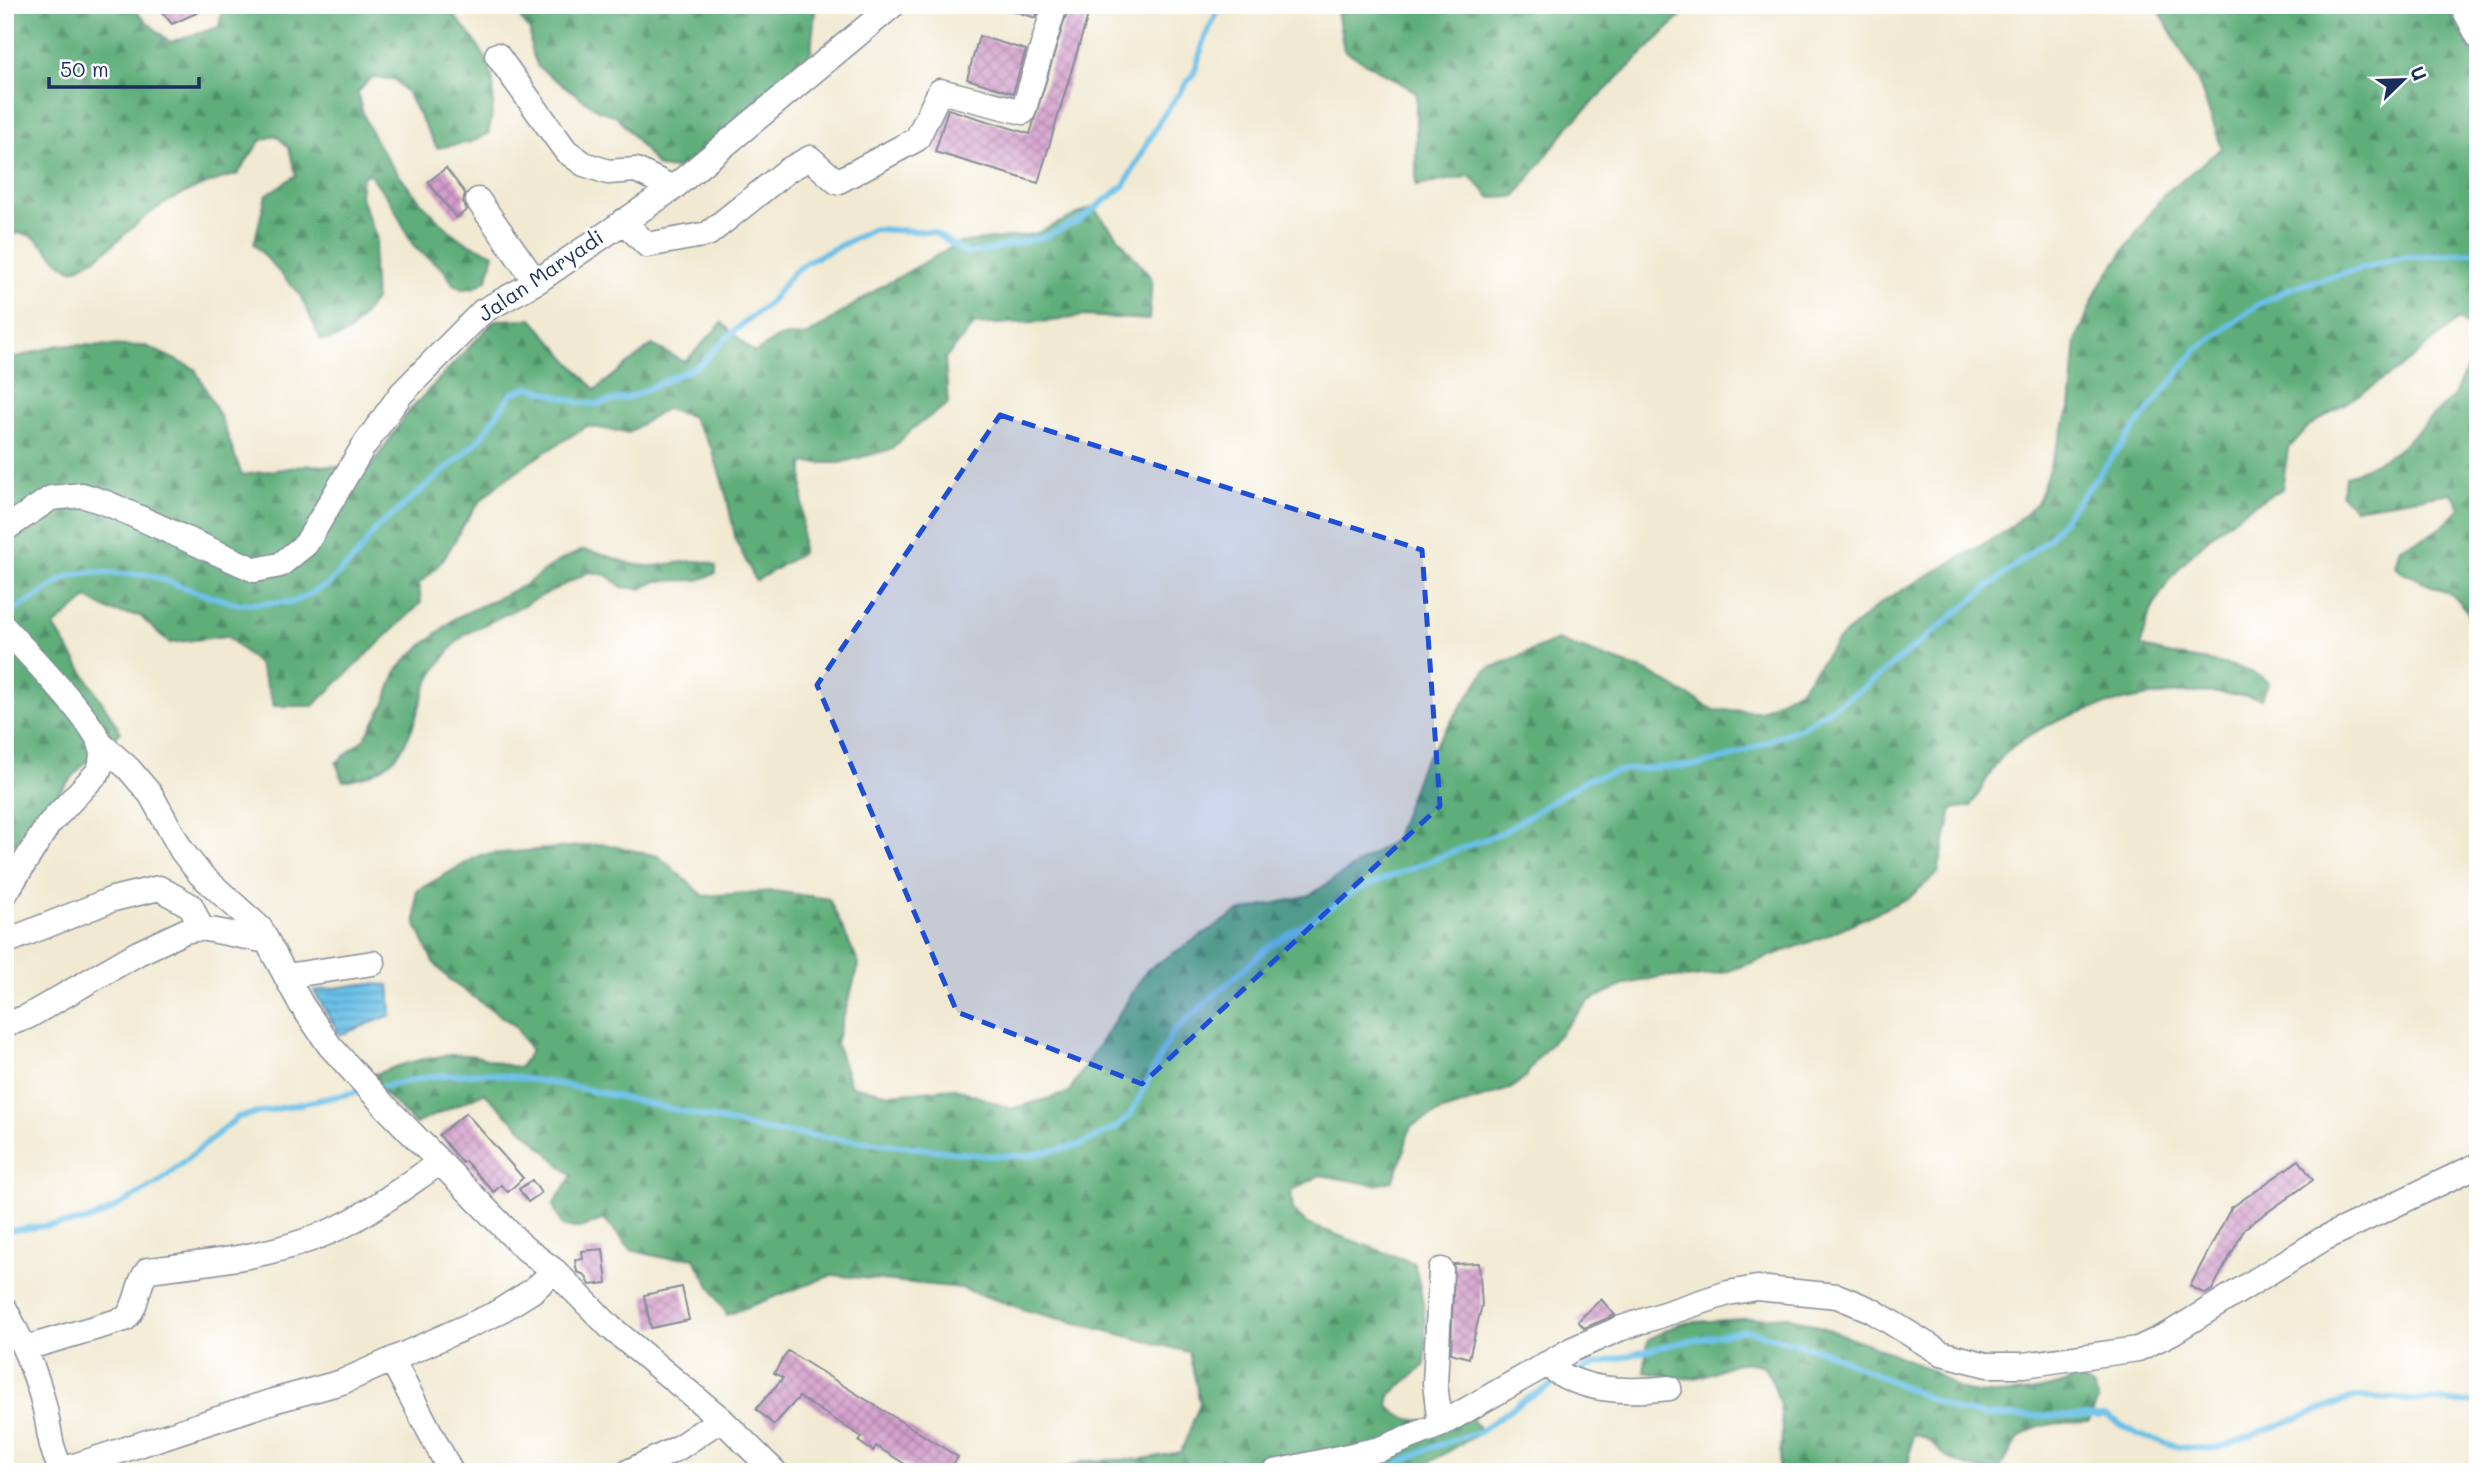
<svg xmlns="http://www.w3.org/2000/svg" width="2483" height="1477" viewBox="0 0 2483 1477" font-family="Mali,sans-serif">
	<defs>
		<pattern id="forest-firs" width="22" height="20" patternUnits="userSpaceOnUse" patternTransform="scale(1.75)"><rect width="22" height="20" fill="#5fae7a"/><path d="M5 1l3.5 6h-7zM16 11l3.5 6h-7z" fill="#4e8e67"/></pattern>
		<pattern id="water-rules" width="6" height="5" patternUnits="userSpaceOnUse" patternTransform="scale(1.75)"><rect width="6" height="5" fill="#6ac0e7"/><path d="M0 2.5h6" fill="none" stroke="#569cbe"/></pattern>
		<pattern id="building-cross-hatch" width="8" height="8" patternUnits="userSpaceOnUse" patternTransform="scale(1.75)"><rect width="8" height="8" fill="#d49ecb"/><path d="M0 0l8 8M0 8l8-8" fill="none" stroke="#ab81a8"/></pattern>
	</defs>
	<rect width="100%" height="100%" fill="#fff"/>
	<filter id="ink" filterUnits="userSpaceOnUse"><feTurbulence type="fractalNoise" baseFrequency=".0143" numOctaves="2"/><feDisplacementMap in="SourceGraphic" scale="14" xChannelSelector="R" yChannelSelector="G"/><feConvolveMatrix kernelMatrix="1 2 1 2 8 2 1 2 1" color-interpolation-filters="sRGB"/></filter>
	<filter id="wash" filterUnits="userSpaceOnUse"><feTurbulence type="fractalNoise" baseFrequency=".00686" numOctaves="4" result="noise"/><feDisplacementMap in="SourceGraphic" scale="28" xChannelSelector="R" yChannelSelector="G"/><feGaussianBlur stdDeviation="1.57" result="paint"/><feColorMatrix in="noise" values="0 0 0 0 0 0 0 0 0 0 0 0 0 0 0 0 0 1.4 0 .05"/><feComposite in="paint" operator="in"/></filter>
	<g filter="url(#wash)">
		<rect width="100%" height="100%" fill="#f1e9d1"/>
		<!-- forest -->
		<path fill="url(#forest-firs)" stroke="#3d6e6c" stroke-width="2" d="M5 5H134L139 15 170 42 219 27 223 5H455L454 16C492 58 501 78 488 134L471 142 437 148 407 93 394 79 371 78 358 92C363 138 419 205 455 235 465 244 482 248 494 254L487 280 473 288 462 289 454 285 443 269 414 247 392 204 369 173 362 178 360 195 377 239 373 266 375 300C358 320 350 342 321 340L300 295 254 244 266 195 296 175 289 148 276 135 260 141 238 174C209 182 180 192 155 210 126 229 106 258 72 270 45 257 38 223 5 236Z
			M511 5H815V11L811 52 793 83 677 169 658 167 617 116 598 110 538 67 531 50 530 31Z
			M1336 5H1692L1570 125 1515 197 1491 198 1470 176 1416 186V92L1344 50Z
			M2156 5H2446L2478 62V629C2472 621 2467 608 2459 601 2440 585 2414 582 2395 566L2400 547C2425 539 2444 529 2460 508L2452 493 2354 508 2341 494 2346 477 2394 453 2453 397 2477 348 2474 330 2458 320 2400 369 2308 427 2288 449 2282 489C2223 518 2150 579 2141 646 2182 663 2233 656 2269 682L2261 699C2193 681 2072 701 2015 745 1994 760 1985 785 1971 806L1952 809 1938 873 1910 897 1821 938 1723 973 1686 978 1664 976 1627 984 1607 992 1589 1001 1536 1060 1526 1076 1512 1088 1440 1112 1411 1126C1404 1145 1403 1163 1392 1181L1375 1185 1320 1175 1291 1191 1293 1211 1307 1224 1414 1263C1424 1297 1428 1329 1425 1365L1390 1395 1388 1405C1408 1430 1440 1418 1468 1414L1482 1432 1418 1469 1364 1465 1342 1472H1055L1085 1461 1142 1459 1181 1452 1200 1403 1189 1352 1029 1311 961 1288 832 1275 727 1315 693 1257 664 1258 631 1250 604 1219 581 1228 563 1227 553 1205 572 1176 484 1093 415 1124 368 1077C397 1065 435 1053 468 1055 486 1056 502 1067 520 1067L531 1051 515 1026 452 982 433 962 416 925V891L480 855 603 844 658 856 704 896 774 891 829 899 859 964 836 1043 851 1086 891 1094 955 1088 1011 1109 1068 1093 1147 970 1238 912 1310 895 1394 840 1421 766 1486 670 1557 640 1648 672 1714 710 1761 711 1801 688 1838 640 1883 601 2006 531 2037 503 2070 409 2076 341 2098 288 2163 195 2222 148 2197 79Z
			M1093 207 1152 279 1149 320 1084 316 1053 321 974 325 945 358 948 404 912 429 892 449 839 463H803L802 553 756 581 736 541 726 494 712 449 691 416 665 409 628 433 587 426C557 445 499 478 477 505 455 533 450 561 419 583L421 603 313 706H274L259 665 227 636 169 643 140 616 110 611 87 598 54 626 121 732 81 767 5 855V361L58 345 146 346 195 369 220 416 242 475 310 465 369 469 409 411 495 320 532 319 595 390 652 345 685 362 722 323 754 353 779 337 808 335 879 288 959 243 1035 234Z
			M583 550C609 553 627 567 651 566 672 566 697 555 716 566V573L699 580 656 581 641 589 622 587 606 575 589 572 464 635C447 651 429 676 422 698 408 746 397 773 343 781L336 763 365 738 384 705 397 670 409 657 455 618 523 586 557 562Z
			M1788 1316C1834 1331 1880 1347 1924 1367 1939 1373 1951 1387 1966 1391 1994 1398 2051 1391 2077 1378L2093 1387 2098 1399 2089 1422C2067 1422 2028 1422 2015 1444 2008 1455 2005 1462 1996 1471 1977 1471 1956 1465 1942 1453 1929 1442 1931 1439 1913 1434L1907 1472H1778C1784 1432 1786 1402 1764 1366 1730 1356 1724 1372 1694 1378 1680 1380 1659 1374 1644 1372L1648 1340 1680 1323Z"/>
		<!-- water -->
		<path fill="url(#water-rules)" stroke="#4278a2" stroke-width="2" d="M362 984 389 985 391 1015 340 1035 314 991Z"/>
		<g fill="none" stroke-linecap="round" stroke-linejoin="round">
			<!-- stream -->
			<path stroke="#6ac0e7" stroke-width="6" d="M5 617 68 576 89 572 149 575 202 594 239 604 294 602 327 585 355 558 376 529 465 453 480 439 512 393 529 387 580 403 597 404 633 396 701 364 727 337 770 302 793 273 807 262 874 229 933 232 968 254 1044 237 1078 221 1124 186 1160 120 1194 73 1206 35 1221 5
				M376 1088 432 1076 487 1073 571 1086 763 1130 987 1156H1027L1080 1145 1115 1128 1130 1116 1172 1033 1267 948 1359 889 1503 832 1588 779 1623 770 1699 765 1733 756 1802 727 1866 686 2048 539 2197 349 2259 304 2291 288 2398 258 2478 252
				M5 1231 85 1221 104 1214 159 1182 238 1117 362 1091
				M1576 1373 1593 1365 1669 1345 1745 1330 1824 1351 1955 1410 1990 1416H2106L2139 1435 2179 1447 2215 1449 2355 1397 2478 1403
				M1382 1472 1427 1449 1479 1432 1524 1400 1560 1381"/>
		</g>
		<g id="blocks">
			<!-- building -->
			<path fill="url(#building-cross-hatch)" d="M156 5H214L172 24Z
				M1007 5H1039L1036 18 1007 9Z
				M1069 5H1091L1038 183 935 152 948 109 1030 134Z
				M979 36 1026 50 1013 93 967 79Z
				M446 168 465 193 463 202 467 210 456 218 428 182Z
				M466 1113 523 1178 508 1192 501 1185 494 1192 465 1161 462 1163 439 1135Z
				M2299 1160 2313 1180 2245 1228 2212 1290 2205 1294 2190 1286 2231 1208Z
				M532 1180 541 1193 528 1202 519 1189Z
				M603 1249 607 1283 590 1285 585 1275 577 1272 575 1260 583 1259 582 1251Z
				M1479 1263 1482 1305 1469 1358 1451 1353 1454 1264Z
				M682 1287 689 1320 651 1328 644 1295Z
				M1601 1299 1615 1315 1584 1328 1578 1321Z
				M788 1351 958 1457 948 1472H918L876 1446 873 1451 859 1442 862 1437 799 1397 774 1425 756 1409 783 1378 774 1373Z"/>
		</g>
	</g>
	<g filter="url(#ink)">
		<use href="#blocks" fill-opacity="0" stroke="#868c98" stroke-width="2"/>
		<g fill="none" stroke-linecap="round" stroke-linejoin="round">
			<defs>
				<path id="minor" d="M2462 5 2478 36
					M497 55 566 151 584 164 608 172 636 170 673 188
					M478 200 536 282
					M623 221 647 245 708 234 788 170 810 158 837 182 917 139 940 91 1023 112 1055 5
					M5 529 51 498 82 495 109 504 255 570 280 565 306 544 363 447 401 394 483 311 536 282 673 188 893 5
					M5 628C25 651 95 722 101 746 103 756 102 763 98 772L48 825 5 894
					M101 744 129 769 151 795 182 851 200 874 260 928 301 1004 330 1046 383 1104 523 1247 555 1271 610 1327 721 1419 775 1472
					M5 942 113 899 159 888 191 906 201 928
					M286 976 373 963
					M5 1025 27 1017 138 953 185 931 201 928 267 941
					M5 1309C21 1340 36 1371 44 1405 50 1429 49 1449 63 1472
					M26 1348 125 1319C139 1306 136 1284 148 1270 217 1262 287 1255 350 1222 381 1205 410 1183 439 1163
					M392 1360 451 1472
					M1546 1364C1580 1392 1626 1393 1669 1388
					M1440 1425 1435 1383 1441 1270
					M62 1470 273 1401 342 1382 495 1314 532 1291 555 1271
					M628 1472 678 1448 721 1419
					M1275 1472 1380 1449 1440 1425 1573 1349 1619 1329 1728 1293 1757 1288 1837 1296 1871 1310 1941 1353 1987 1365H2024L2138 1349 2171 1333 2323 1239 2478 1165"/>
			</defs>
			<!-- minor casing -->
			<use href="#minor" stroke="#868c98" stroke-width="27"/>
			<!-- minor -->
			<use href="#minor" stroke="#fff" stroke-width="24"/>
		</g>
	</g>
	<!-- marked area -->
	<path fill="#1d4ed8" fill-opacity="0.2" stroke="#1d4ed8" stroke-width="5" stroke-dasharray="14 9" stroke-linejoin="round" d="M1000 415 1422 550 1440 806 1142 1084 957 1012 817 685Z"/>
	<g text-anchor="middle" stroke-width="6" stroke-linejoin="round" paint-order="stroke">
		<!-- street labels -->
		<g font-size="21" fill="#1b2f5e" stroke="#fff">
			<text transform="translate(541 276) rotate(-34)" y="7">Jalan Maryadi</text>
		</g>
	</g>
	<!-- margin -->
	<rect width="2483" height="1477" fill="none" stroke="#fff" stroke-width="28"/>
	<!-- north arrow -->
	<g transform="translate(2403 80) rotate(67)" stroke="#ffffff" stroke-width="5" paint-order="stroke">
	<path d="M0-5L12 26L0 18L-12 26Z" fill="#1b2f5e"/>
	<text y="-10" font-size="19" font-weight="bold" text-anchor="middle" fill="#1b2f5e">U</text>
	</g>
	<!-- scale -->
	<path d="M49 77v10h150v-10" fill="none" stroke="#1b2f5e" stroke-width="3.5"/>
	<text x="60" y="77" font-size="21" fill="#1b2f5e" stroke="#ffffff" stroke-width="5" paint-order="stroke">50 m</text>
</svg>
